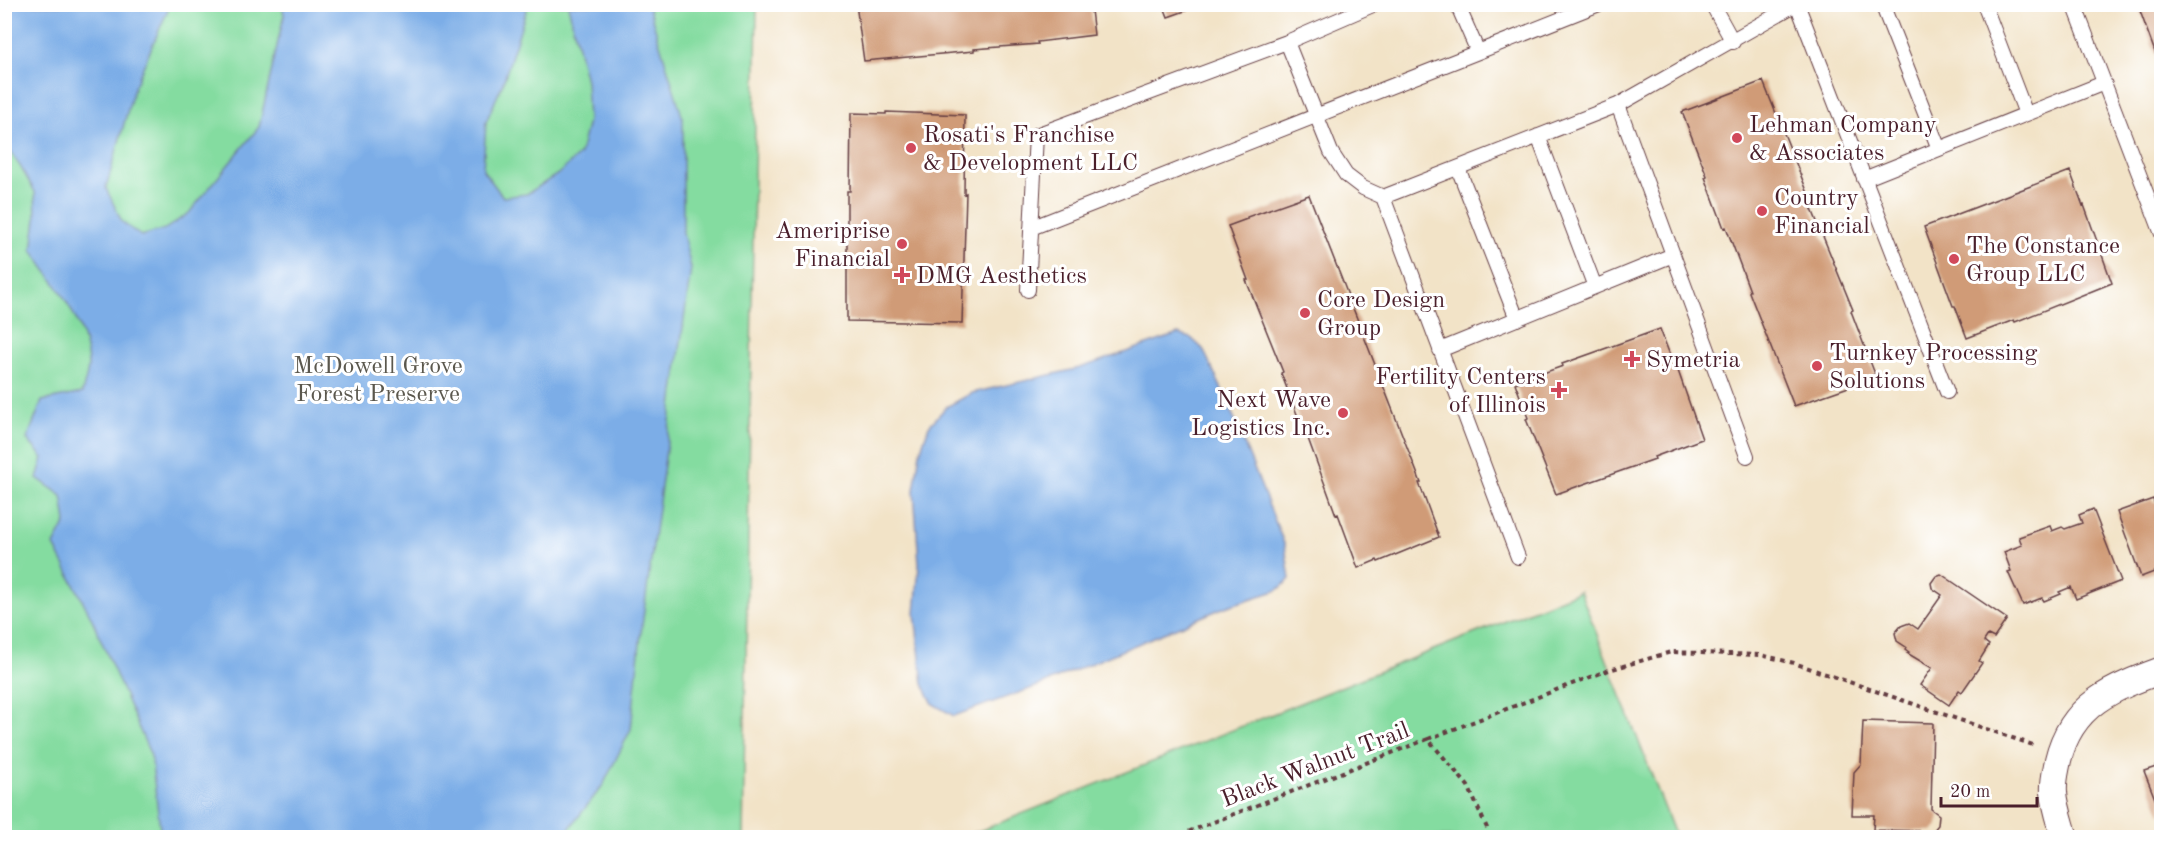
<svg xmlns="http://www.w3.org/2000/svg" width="2166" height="842" viewBox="0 0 2166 842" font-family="'Old Standard TT',serif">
	<rect width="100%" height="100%" fill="#fff"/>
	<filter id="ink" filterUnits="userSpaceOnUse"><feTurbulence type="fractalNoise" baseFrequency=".0167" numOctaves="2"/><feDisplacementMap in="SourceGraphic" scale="12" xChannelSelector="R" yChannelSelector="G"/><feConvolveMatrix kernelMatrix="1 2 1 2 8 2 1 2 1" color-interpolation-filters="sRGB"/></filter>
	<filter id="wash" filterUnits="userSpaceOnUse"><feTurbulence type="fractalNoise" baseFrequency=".008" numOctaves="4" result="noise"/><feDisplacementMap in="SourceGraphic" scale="24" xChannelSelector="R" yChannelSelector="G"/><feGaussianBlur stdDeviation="1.35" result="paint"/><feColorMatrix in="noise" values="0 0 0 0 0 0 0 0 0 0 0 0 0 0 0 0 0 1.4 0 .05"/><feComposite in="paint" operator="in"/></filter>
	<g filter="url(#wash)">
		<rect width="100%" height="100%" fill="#f2e3c7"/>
		<!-- green -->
		<path fill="#84dca0" stroke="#677e66" stroke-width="1.5" d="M5 5H757L743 837 5 838Z
			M1580 591 1676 837H964L1501 623Z"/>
		<!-- water -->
		<path fill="#7bade7" stroke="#626689" stroke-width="1.5" d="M4 5H170L134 88 106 188 122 222 141 236 165 229 189 213 259 127 284 15 282 5H528L503 83 486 122 483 170 503 197 527 194 558 174 580 154 588 121 586 81 568 5H648L683 119V233L691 268 641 633 631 729 603 785 566 833 559 838 161 837 151 756 91 617 54 545 66 522 62 496 37 478 43 458 27 439 42 401 82 393C84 384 88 374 88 365 87 323 55 284 32 250L36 219 35 192 20 166 5 144Z
			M1178 334 1191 338 1203 349 1226 398 1285 546 1290 579 1278 590 1225 607 1038 686 954 716 933 704 923 684 915 614 919 564 914 490 920 452 929 426 946 407 972 393 1080 368Z"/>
		<g id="blocks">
			<!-- building -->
			<path fill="#d09b77" d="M856 4H1093V10H1091L1094 35 1037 42 1038 44 974 49V51L864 61Z
				M1163 4H1202V5L1168 17Z
				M2139 4H2162V62L2159 63 2140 11H2141Z
				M1763 81 1809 196 1807 197 1853 310 1851 311 1875 374 1859 381 1860 383 1794 406 1749 292 1750 291 1726 227 1724 228 1705 177 1707 176 1682 112Z
				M886 112 965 115 964 194 966 193 962 323 847 321V191H850L851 113 886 114Z
				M2070 171 2083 206 2084 205 2112 283 2015 322 2014 320 1967 338 1955 306H1953L1924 227Z
				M1309 195 1421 483H1419L1439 537 1378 562 1377 560 1358 568 1338 514 1336 515 1302 422H1300L1281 373 1283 372 1246 280H1248L1228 226 1247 219V217Z
				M1660 329 1673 363 1675 362 1702 439 1654 457 1655 459 1556 494 1526 419 1528 418 1515 383 1563 366 1562 364Z
				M2153 499 2154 502 2162 500V569L2141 577 2117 512Z
				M2093 509 2121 581 2076 599 2071 587 2059 592 2061 594 2044 601 2042 598 2023 605 2008 572 2011 571 2004 552 2022 545 2019 537 2050 526 2052 531 2062 527 2065 529 2082 523 2079 515Z
				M1941 574 2007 619 1994 638 1988 635 1984 641 1989 645 1979 661 1982 663 1962 692 1959 690 1949 705 1920 685 1932 668 1907 653 1909 652 1905 649 1906 647 1897 641 1895 633 1901 626 1909 623 1918 629 1942 595 1932 588 1931 583 1936 576Z
				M1863 721 1933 723 1931 809 1939 815 1938 825 1933 831 1873 830 1874 815H1852L1854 772 1861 764Z
				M2162 765V813L2161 814 2144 771Z"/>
		</g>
	</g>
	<g filter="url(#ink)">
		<use href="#blocks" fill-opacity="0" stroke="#633c42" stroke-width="1.5"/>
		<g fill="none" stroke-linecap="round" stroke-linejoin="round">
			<defs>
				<path id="lane" d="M1712 4 1733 42
					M1797 4 1947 392
					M1882 4 1939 149
					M1984 4 2026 114
					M2074 4 2162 234
					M1287 42 1375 4
					M1478 52 1599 4
					M1618 105 1747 456
					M1538 136 1595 287
					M1458 168 1517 319
					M1864 179 2104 83
					M1383 197 1518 557
					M1031 228 1478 52 1457 4
					M1028 290 1036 135 1287 42 1331 152 1346 175 1363 188 1383 197 1618 105 1796 4
					M1440 350 1673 255"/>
				<path id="street" d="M2065 838C2061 823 2055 807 2054 792 2053 781 2056 771 2058 760 2071 704 2113 688 2162 670"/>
			</defs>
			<!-- lane casing -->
			<use href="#lane" stroke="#633c42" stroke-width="16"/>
			<!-- street casing -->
			<use href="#street" stroke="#633c42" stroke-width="28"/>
			<!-- path -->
			<path stroke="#633c42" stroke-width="4" stroke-dasharray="4.5 4.5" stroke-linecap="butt" d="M1428 739 1606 671 1671 652 1761 655 1794 663 2033 745
				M1172 838 1428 739 1468 786 1487 828 1489 838"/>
			<!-- lane -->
			<use href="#lane" stroke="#fff" stroke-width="14"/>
			<!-- street -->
			<use href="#street" stroke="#fff" stroke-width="26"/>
		</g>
	</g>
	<!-- markers -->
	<g fill="#d1495b" stroke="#fff" stroke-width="2">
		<circle cx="1737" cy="138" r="6"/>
		<circle cx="911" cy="148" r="6"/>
		<circle cx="1762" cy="211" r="6"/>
		<circle cx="902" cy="244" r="6"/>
		<circle cx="1954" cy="259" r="6"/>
		<path d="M899 266h6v6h6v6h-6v6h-6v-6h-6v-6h6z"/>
		<circle cx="1305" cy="313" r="6"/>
		<path d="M1629 350h6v6h6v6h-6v6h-6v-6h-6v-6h6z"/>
		<circle cx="1817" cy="366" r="6"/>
		<path d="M1556 381h6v6h6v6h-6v6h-6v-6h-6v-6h6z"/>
		<circle cx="1343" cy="413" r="6"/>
	</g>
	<g text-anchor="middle" stroke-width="6" stroke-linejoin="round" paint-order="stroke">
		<!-- poi labels -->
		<g font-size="24" fill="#4a1f2b" stroke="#fff" text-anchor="start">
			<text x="1749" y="132">Lehman Company<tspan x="1749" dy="28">&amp; Associates</tspan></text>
			<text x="923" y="142">Rosati's Franchise<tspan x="923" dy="28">&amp; Development LLC</tspan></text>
			<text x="1774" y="205">Country<tspan x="1774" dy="28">Financial</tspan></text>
			<text x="890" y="238" text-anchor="end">Ameriprise<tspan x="890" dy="28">Financial</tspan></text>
			<text x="1966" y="253">The Constance<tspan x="1966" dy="28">Group LLC</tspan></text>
			<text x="916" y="283">DMG Aesthetics</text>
			<text x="1317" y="307">Core Design<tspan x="1317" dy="28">Group</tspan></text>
			<text x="1829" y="360">Turnkey Processing<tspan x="1829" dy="28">Solutions</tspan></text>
			<text x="1646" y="367">Symetria</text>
			<text x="1546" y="384" text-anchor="end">Fertility Centers<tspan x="1546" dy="28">of Illinois</tspan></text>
			<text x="1331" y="407" text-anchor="end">Next Wave<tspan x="1331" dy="28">Logistics Inc.</tspan></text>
		</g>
		<!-- park labels -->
		<g font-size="24" fill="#5b584e" stroke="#fff">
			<text x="378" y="373">McDowell Grove<tspan x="378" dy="28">Forest Preserve</tspan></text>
		</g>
		<!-- street labels -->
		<g font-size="24" fill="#4a1f2b" stroke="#fff">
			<text transform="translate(1315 764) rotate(-21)" y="8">Black Walnut Trail</text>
		</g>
	</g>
	<!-- margin -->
	<rect width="2166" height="842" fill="none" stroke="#fff" stroke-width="24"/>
	<!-- scale -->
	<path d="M1941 797v9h96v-9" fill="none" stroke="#4a1f2b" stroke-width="3"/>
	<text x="1950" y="797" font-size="18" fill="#4a1f2b" stroke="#ffffff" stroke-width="4.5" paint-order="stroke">20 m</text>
</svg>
